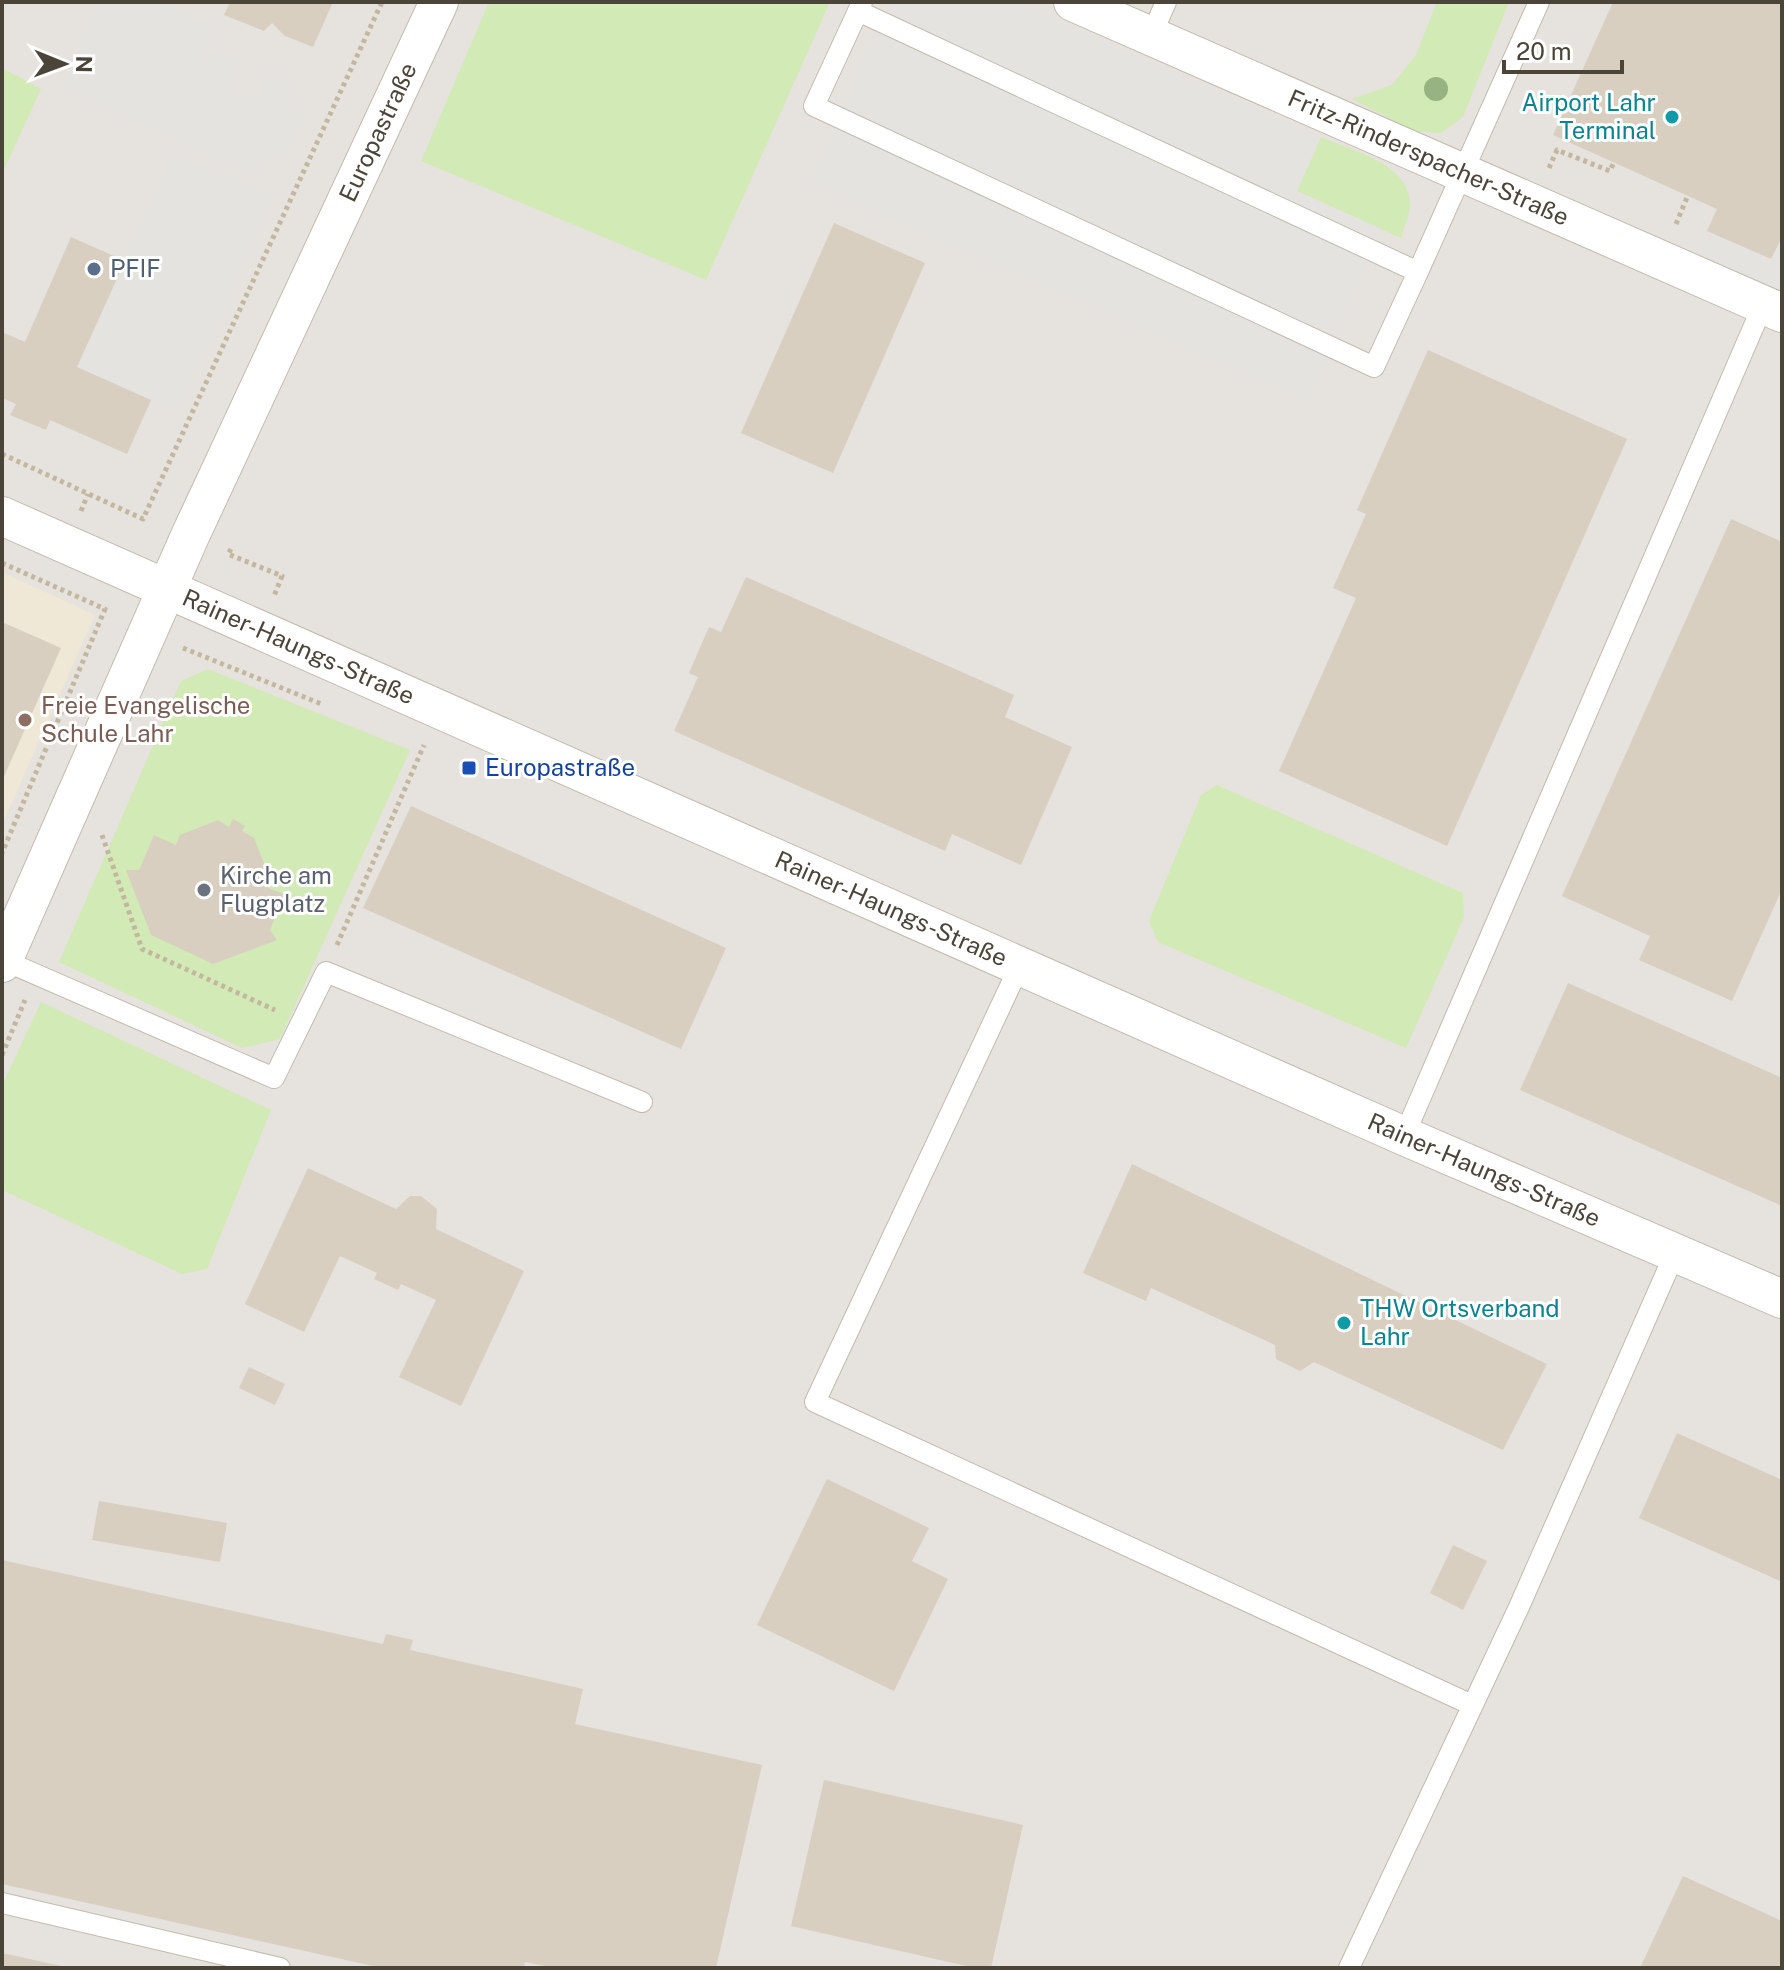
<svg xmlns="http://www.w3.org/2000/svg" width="1784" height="1970" viewBox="0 0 1784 1970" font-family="'Public Sans',sans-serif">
	<rect width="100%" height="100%" fill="#f6f3ec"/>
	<!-- industrial -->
	<path fill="#e6e2dd" d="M2 2H1782V1968H2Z"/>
	<!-- education -->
	<path fill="#efe8d6" d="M2 572 95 615 2 825Z"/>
	<!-- green -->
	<path fill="#d2eab5" d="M489 2H830L706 280 421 161Z
		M1437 2H1509L1463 117 1441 133 1414 131 1352 99 1392 85 1416 55Z
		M2 68 41 89 2 174Z
		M1321 137C1352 151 1406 162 1410 201 1411 212 1404 227 1401 238L1297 191Z
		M208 669 410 750 280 1039 242 1048 59 962 181 681Z
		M1217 785 1463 893 1464 917 1406 1048 1158 942 1149 921 1201 795Z
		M41 1002 271 1110 207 1269 182 1274 2 1190V1086Z"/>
	<!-- parking -->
	<path fill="#e5e3e0" d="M101 2H161L215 27 197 69 206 73 216 51 240 62 229 87 257 101 271 73 299 87 286 114 300 121 283 157 268 150 257 176 62 86Z
		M889 2H1014L1321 137 1297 191 1381 229 1306 399 812 183Z
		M174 153 273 198 176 411 77 367Z
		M1707 231 1770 259 1782 237V293L1696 255Z"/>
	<!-- building -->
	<path fill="#d8cfc1" d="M230 2H333L313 47 285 36 272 23 264 31 224 15Z
		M1613 2H1782V237L1771 259 1707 231 1717 209 1553 135Z
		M834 223 925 263 833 473 741 433Z
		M71 237 125 261 77 367 151 400 127 454 50 420 46 430 10 415 16 404 2 398V332L25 342Z
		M1428 350 1627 439 1447 846 1279 771 1356 598 1333 588 1366 514 1357 510Z
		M1731 519 1782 542V889L1732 1001 1639 960 1650 936 1562 896Z
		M746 577 1014 695 1005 717 1072 747 1021 865 952 834 945 851 674 731 698 677 689 673 709 627 721 632Z
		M2 622 61 648 2 781Z
		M411 806 726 948 681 1049 363 908Z
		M233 819 245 826 242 831 254 838 268 873 263 886 284 894 270 930 277 940 213 964 151 935 126 870H139L154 835 176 845 180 835 218 820 229 827Z
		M1568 983 1782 1078V1206L1520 1090Z
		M1132 1164 1547 1364 1503 1450 1314 1362 1300 1371 1276 1359 1275 1345 1151 1288 1146 1301 1083 1273Z
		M308 1168 396 1209 410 1196H421L437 1209 436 1229 524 1271 461 1406 399 1377 436 1300 401 1284 398 1290 374 1279 377 1273 340 1256 304 1332 245 1304Z
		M249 1367 285 1384 275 1405 239 1388Z
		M1677 1433 1782 1480V1582L1639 1518Z
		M827 1479 929 1528 912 1561 948 1579 894 1691 757 1625Z
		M99 1501 227 1523 220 1562 92 1540Z
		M1453 1545 1487 1561 1463 1610 1430 1593Z
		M2 1560 383 1644 386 1634 413 1640 410 1650 583 1689 575 1724 762 1765 716 1968H554L525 1962 523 1968H382L2 1884Z
		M824 1780 1023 1825 991 1968H975L791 1926Z
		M1683 1876 1782 1921V1968H1640Z
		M2 1953 66 1967V1968H2Z"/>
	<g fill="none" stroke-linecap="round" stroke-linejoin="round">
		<defs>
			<path id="service" d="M862 2 858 11 1418 272 1539 2
				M858 11 814 106 1374 367 1418 272
				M1151 36 1166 2
				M3 960 274 1078 326 972 642 1102
				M1020 965 815 1402 1472 1705
				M1404 1136 1763 305
				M2 1903 280 1968
				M1349 1968 1519 1607 1675 1253"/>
			<g id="minor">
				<path id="s1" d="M1073 2 1782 313"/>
				<path id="s2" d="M2 516 1404 1136 1782 1299"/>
				<path id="s3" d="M2 963 190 536 439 2"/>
			</g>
		</defs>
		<!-- service casing -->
		<use href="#service" stroke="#c2bbae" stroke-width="22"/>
		<!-- minor casing -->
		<use href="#minor" stroke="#c2bbae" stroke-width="40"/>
		<!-- path -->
		<path stroke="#c4b79f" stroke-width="5" stroke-dasharray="4 4" stroke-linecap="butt" d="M1549 168 1557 150 1610 171 1614 162
			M1676 224 1688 195
			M2 454 143 519 382 2
			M81 511 88 494
			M231 549 228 554 282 576 274 596
			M2 563 105 609 2 853
			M183 648 324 705
			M102 835 142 949 275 1010
			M337 945 424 745
			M2 1055 25 1000"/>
		<!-- service -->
		<use href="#service" stroke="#fff" stroke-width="20"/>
		<!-- minor -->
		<use href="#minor" stroke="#fff" stroke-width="38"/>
	</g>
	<!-- trees -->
	<circle fill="#97b381" cx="1436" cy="89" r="12"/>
	<!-- markers -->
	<g fill="#0f9aa8" stroke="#fff" stroke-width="3">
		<circle cx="1672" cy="117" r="8"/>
		<circle cx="1344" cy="1323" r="8"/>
	</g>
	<circle fill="#5c6f8a" stroke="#fff" stroke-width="3" cx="94" cy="269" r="8"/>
	<circle fill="#8d6e63" stroke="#fff" stroke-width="3" cx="25" cy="720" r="8"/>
	<rect fill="#1a4fb4" stroke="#fff" stroke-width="3" x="461" y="760" width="16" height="16" rx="4"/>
	<circle fill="#6b7280" stroke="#fff" stroke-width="3" cx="204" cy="890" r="8"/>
	<g text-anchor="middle" stroke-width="6" stroke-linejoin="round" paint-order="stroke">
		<!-- culture labels -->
		<g font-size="24" fill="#0d838f" stroke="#fff" text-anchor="end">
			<text x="1656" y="111">Airport Lahr<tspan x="1656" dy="28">Terminal</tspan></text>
			<text x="1360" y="1317" text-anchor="start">THW Ortsverband<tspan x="1360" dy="28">Lahr</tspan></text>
		</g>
		<!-- street labels -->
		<g font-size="24" fill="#4b4439" stroke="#fff">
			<text dy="8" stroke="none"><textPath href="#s3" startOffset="912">Europastraße</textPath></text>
			<text dy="8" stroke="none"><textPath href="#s1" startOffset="388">Fritz-Rinderspacher-Straße</textPath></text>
			<text dy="8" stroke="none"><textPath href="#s2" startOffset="324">Rainer-Haungs-Straße</textPath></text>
			<text dy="8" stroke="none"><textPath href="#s2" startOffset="972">Rainer-Haungs-Straße</textPath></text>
			<text dy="8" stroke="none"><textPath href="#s2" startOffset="1620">Rainer-Haungs-Straße</textPath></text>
		</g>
		<!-- service labels -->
		<g font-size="24" fill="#4e5e75" stroke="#fff" text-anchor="start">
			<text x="110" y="277">PFIF</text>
		</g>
		<!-- education labels -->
		<g font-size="24" fill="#785e54" stroke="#fff" text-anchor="start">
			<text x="41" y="714">Freie Evangelische<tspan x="41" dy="28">Schule Lahr</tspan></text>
		</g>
		<!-- transit labels -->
		<g font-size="24" fill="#164399" stroke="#fff" text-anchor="start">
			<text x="485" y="776">Europastraße</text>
		</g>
		<!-- worship labels -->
		<g font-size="24" fill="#5b616d" stroke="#fff" text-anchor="start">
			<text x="220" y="884">Kirche am<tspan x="220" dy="28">Flugplatz</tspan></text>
		</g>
	</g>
	<!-- border -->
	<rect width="1784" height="1970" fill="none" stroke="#4b4439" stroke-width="8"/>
	<!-- north arrow -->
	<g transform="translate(64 64) rotate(91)" stroke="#ffffff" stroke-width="6" paint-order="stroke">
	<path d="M0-6L14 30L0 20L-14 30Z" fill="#4b4439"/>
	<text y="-12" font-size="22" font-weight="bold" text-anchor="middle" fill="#4b4439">N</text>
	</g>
	<!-- scale -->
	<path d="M1504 60v12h118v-12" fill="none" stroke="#4b4439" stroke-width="4"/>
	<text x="1516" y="60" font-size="24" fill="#4b4439" stroke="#ffffff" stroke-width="6" paint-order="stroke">20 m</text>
</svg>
